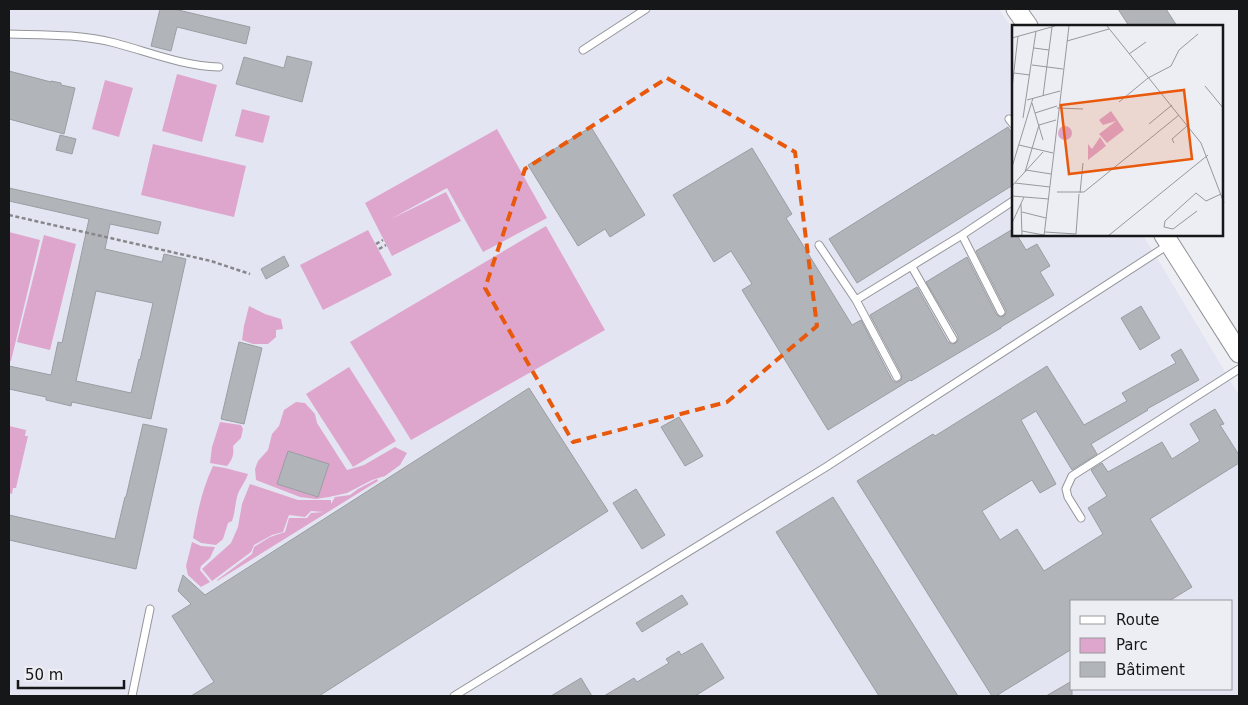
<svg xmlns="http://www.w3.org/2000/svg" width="1248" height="705" viewBox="0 0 1248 705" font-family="'DejaVu Sans',sans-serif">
	<rect width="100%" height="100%" fill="#edeef3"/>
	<!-- built -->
	<path fill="#e4e5f2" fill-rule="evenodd" d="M9 9H999L1013 30V235H1143L1163 268 1239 395V696H9ZM1072 601H1232V689H1072Z"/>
	<!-- green -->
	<path fill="#dfa6cd" d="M177 74 217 85 202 142 162 131Z
		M105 80 133 88 119 137 92 129Z
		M242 109 270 116 263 143 235 136Z
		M497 129 547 218 483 252 447 188 391 219 446 192 461 221 392 256 365 203Z
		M153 144 246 166 234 217 141 195Z
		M546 226 605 330 411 440 350 342Z
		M368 230 392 275 323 310 300 265Z
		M9 232 40 240 11 361H9Z
		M44 235 76 244 50 350 17 342Z
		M249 306 265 314 281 319 283 329 276 330V337L268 344H253L242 340 244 326Z
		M349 367 396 441 353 467 306 394Z
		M296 402 305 403 315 414 317 423 347 470 364 465 395 447 407 453 400 465 385 476 372 480 347 493 329 497 316 499 300 497 256 480 255 469 258 461 268 450 272 434 279 426 284 410Z
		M220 422 241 425 243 429 241 438 233 446C234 454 233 459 227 466L210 463 212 447Z
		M9 426 26 430 25 436H28L16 488H13L12 494 9 493Z
		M213 466 225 468 248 474C245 483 239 489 237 497 235 505 235 513 232 521L228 523 223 539 216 545 201 543 193 538C197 514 202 489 213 466Z
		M377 479 378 481 373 484 217 581V580L252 554 254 547 270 537 285 532 289 518H307L311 513 324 512 311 511 305 517 289 515 283 532 272 535 254 545 251 552 212 581 202 569 231 543 238 527 242 504 250 484 298 500H331V504L335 497 350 495 358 489Z
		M192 542 201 546 215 547 210 558 201 566 200 570 210 582 201 587 188 575 186 566Z"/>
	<!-- building -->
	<path fill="#b1b5b9" stroke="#9a9ea2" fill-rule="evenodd" d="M160 9H174L250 27 246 44 177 27 171 51 151 46Z
		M1118 9H1166L1177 26H1129Z
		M287 56 312 62 302 102 236 84 244 57 284 68Z
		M9 71 51 82V81L61 83V85L75 88 64 134 9 119Z
		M591 127 645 215 610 237 605 229 578 246 528 165Z
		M1008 127 1013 135V185L857 283 829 239Z
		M60 135 76 139 72 154 56 150Z
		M752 148 792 214 786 218 801 242 852 325 861 320 892 380 895 382H899L901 380 902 375 870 315 917 287 948 342 952 344 956 343 958 340V336L926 282 967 257 996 314 1000 317 1004 316 1006 313V310L976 251 1013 229V235H1017L1026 250 1037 244 1050 266 1040 272 1054 295 1001 327V328L911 381 910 380 828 430 742 290 752 284 731 251 714 262 673 195Z
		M9 188 161 222 158 234 110 224 105 249 162 262 164 254 186 259 151 419 72 402 71 406 46 400V397L9 389V366L51 375 58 342 62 343 89 219 9 201ZM96 291 153 303 140 360 139 359 131 393 76 381Z
		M284 256 289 266 266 279 261 269Z
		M1141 306 1160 338 1140 350 1121 318Z
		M239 342 262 348 244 424 221 419Z
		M1181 349 1199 380 1147 409 1148 410 1091 444 1097 454 1072 470 1036 411 1021 420 1056 484 1040 493 1032 480 982 511 1000 540 1017 529 1044 571 1103 534 1088 508 1107 496 1091 470 1102 463 1108 472 1162 442 1172 459 1200 441 1190 424 1215 409 1224 424 1220 425 1239 455V463L1150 519 1192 587 1169 601H1072V649L996 696H992L857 481 933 434 935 436 1047 366 1084 425 1127 401 1122 393 1176 363 1171 355Z
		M529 388 608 511 319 696H191L214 682 172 616 191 604 178 591 183 575 205 595Z
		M679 417 703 456 685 466 661 427Z
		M143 424 167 429 136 569 9 540V515L115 539 125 497H126Z
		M288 451 329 464 318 497 277 484Z
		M636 489 665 535 642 549 613 503Z
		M833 497 958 696H879L776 532Z
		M682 595 688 604 642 632 636 623Z
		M702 643 724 678 695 696H604L634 678 637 682 669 663 666 659 679 651 681 655Z
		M581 678 592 696H551Z
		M1072 681V696H1046Z"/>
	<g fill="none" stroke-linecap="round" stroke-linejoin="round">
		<defs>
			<path id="lane" d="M9 34C44 35 80 34 115 43 149 52 183 66 219 67
				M583 50 646 9
				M1009 119 1013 124
				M962 235 1001 312
				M819 245 856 300 897 377
				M912 267 953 339
				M856 300 962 235 1013 201
				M1081 518 1068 497 1066 489 1072 476 1239 369
				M132 696 150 609
				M454 696 826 467 1168 245"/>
			<path id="secondary" d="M1016 9 1028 26
				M1164 235 1239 353"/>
		</defs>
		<!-- lane casing -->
		<use href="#lane" stroke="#94959a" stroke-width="9"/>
		<!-- secondary casing -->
		<use href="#secondary" stroke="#94959a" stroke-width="21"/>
		<!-- path -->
		<path stroke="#86878a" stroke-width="2.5" stroke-dasharray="4 2.5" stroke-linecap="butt" d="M9 215 211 261 250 274
			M376 244 383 240
			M379 249 386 245"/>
		<!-- lane -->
		<use href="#lane" stroke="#fff" stroke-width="7"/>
		<!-- secondary -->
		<use href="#secondary" stroke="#fff" stroke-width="19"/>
	</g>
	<!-- marked area -->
	<path fill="none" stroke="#e8590c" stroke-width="4" stroke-dasharray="10 6" stroke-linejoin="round" d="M667 78 795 152 817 326 727 402 573 442 485 288 525 169Z"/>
	<!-- overview -->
	<g transform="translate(1012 25)">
		<rect width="211" height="211" fill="#edeef3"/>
		<path d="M99 86 112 105 95 118 87 109 104 96 91 100 87 95ZM46 108a7 7 0 1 1 14 0a7 7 0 1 1-14 0ZM88 112 94 121 76 135V119L80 124Z" fill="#dfa6cd"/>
		<path fill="none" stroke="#97989c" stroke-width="1" d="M95 1 189 118 212 178M0 13 43 1M55 16 97 4M22 23 37 25M117 29 134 17M20 40 51 44M2 48 18 50M193 61 212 84M0 63 6 11M31 71 40 2M15 75 48 66M107 77 136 53 159 41 167 25 186 9M20 78 31 115M45 83 71 84M23 88 45 81M11 93 24 6M137 99 160 80M162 118 160 114 175 101M7 120 41 128M0 142 21 73M14 145 39 149M13 147 27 100 44 95M3 158 38 162M0 161 31 127M45 167H72L167 90M68 168 71 138M0 171 37 174M9 179 10 211M185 186 161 204 152 202 153 196 184 168 194 176 209 169M10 187 34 193M0 198 12 172M10 206 32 210M33 207 64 209M64 209 67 169M32 211 57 1M96 211 196 130"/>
		<path fill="#e8590c" fill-opacity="0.15" stroke="#e8590c" stroke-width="2.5" d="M172 65 180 134 57 149 49 80Z"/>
		<rect width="211" height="211" fill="none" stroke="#161719" stroke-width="2.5"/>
	</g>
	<!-- border -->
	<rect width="1248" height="705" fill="none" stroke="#161719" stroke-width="20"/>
	<!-- legend -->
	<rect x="1070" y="600" width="162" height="90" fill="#edeef3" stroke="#97989c"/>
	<rect x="1080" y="616" width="25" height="8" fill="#ffffff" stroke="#97989c"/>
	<text x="1116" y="625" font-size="15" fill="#161719">Route</text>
	<rect x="1080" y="638" width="25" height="15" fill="#dfa6cd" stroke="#97989c"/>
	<text x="1116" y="650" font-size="15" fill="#161719">Parc</text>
	<rect x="1080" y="662" width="25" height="15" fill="#b1b5b9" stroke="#97989c"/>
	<text x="1116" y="675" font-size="15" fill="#161719">Bâtiment</text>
	<!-- scale -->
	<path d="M18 680v8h106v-8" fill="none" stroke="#161719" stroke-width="2.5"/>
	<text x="25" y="680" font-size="15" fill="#161719" stroke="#edeef3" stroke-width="4" paint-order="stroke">50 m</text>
</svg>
